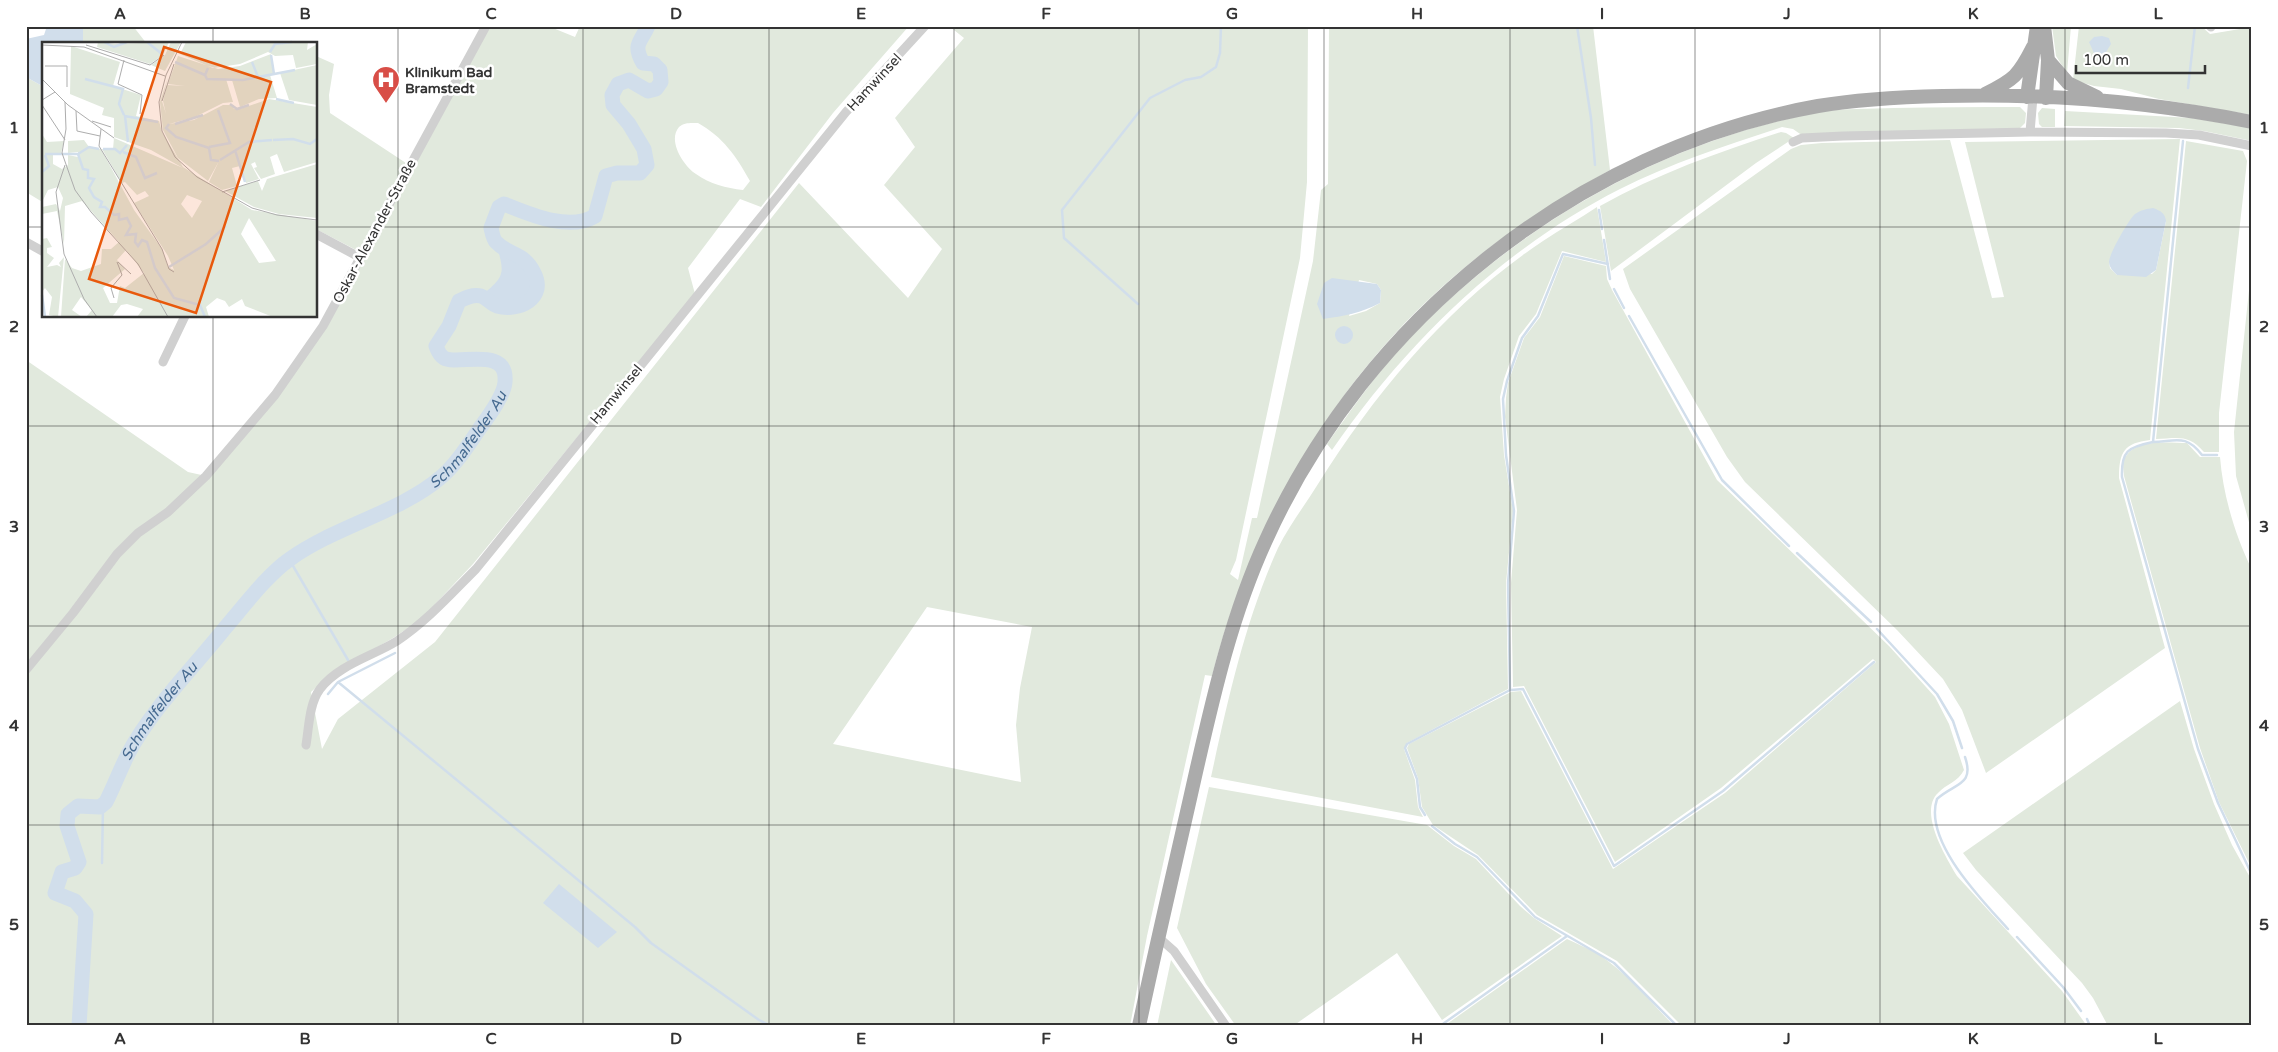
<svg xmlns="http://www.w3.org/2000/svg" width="2278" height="1052" viewBox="0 0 2278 1052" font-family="'Varela Round',sans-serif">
	<rect width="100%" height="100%" fill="#fff"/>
	<!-- green -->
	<path fill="#e1e9dd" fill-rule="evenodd" d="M83 26H133L147 44H83Z
		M486 26H548L575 37 580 26H909L833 113 761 207 740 199 688 268 695 294 473 564 420 620 393 638 331 674 311 692 322 749 338 719 435 642 799 183 908 298 942 249 884 185 915 147 895 118 964 38 949 26H1308L1307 182 1300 258 1236 560 1230 574 1238 580 1252 518H1257L1313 261 1321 190 1328 184 1329 26H1593L1610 170C1551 203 1493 241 1442 287 1329 389 1249 529 1212 676L1205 675 1147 936 1130 1026H26V360L188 472 206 476 275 395 323 326 360 252 316 229V56L334 64 329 95 330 113 409 165ZM698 123C723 137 736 156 750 181L743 190C726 188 710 184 696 174 684 166 667 141 679 127 684 122 692 123 698 123ZM1359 280 1377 284 1381 290 1380 303 1366 311 1349 316ZM927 607 1032 627 1020 688 1016 725 1021 782 833 744Z
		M2052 26H2071L2067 73 2056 56Z
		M2079 26H2201L2210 34 2252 27V115L2159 99 2121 89 2094 86 2073 80Z
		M26 77 44 87V203L26 192Z
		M2020 107 2026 113 2025 123 2020 128 2011 129 1803 136 1793 129 1782 127C1727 145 1671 163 1620 189 1502 249 1407 342 1332 450L1327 444C1349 413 1371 381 1396 353 1507 231 1657 142 1821 112 1844 108 1870 109 1894 108 1936 107 1978 107 2020 107Z
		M2042 108 2055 109V127H2042L2039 124 2038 113Z
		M2065 111 2192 118 2252 128V141L2204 131 2179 128 2064 126Z
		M1781 132 1786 133 1794 138 1756 163 1611 271 1600 206C1657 174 1719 152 1781 132Z
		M2180 139 2150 440C2124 443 2119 452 2119 478L2165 648 1986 773 1962 710 1943 679 1897 630 1745 482 1727 457 1630 289 1623 269 1791 149 1801 145 1822 143 1950 140 1992 298 2004 297 1965 142ZM2166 221 2156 270 2152 274 2117 275 2110 268 2109 261Z
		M2186 141 2243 151 2247 161 2219 413V452H2204C2189 434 2178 438 2156 439Z
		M1597 207 1606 262 1562 251 1536 314 1519 336 1504 379 1500 397 1504 455 1513 511 1506 583 1508 689 1407 743 1404 749 1415 780 1418 807 1423 817 1211 777C1228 699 1245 621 1278 548 1289 526 1305 505 1318 484 1377 390 1450 303 1543 241 1561 229 1579 219 1597 207Z
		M1564 256 1606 266 1607 279 1612 290 1717 480 1889 646 1926 687 1935 697 1949 724 1964 770C1958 782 1946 784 1938 793 1918 812 1946 857 1957 876L2062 991 2087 1026H1682L1617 961 1537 915 1478 855 1433 825 1422 807 1418 778 1407 748 1409 744 1511 692 1521 691 1613 869 1725 793 1876 662 1873 659 1721 788 1615 862 1524 686 1513 687 1511 583 1517 510 1505 417 1506 398 1508 383 1524 338 1540 317Z
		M2252 262V533L2236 476 2234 432Z
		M2187 443 2200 457H2220C2223 495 2235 535 2252 570V869L2219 802 2200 748 2124 476C2124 472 2122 465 2124 460 2133 438 2168 443 2187 443Z
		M2180 701 2194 749 2214 804 2232 845 2252 881V1026H2108L2093 998 2082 983 1976 870 1963 853Z
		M1209 787 1427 825 1454 846 1476 859 1520 906 1534 918 1562 936 1442 1020 1397 953 1293 1026H1236L1206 984 1177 928Z
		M1567 939C1577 944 1588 948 1598 954 1627 973 1650 1001 1674 1026H1444Z
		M1171 960 1217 1026H1157Z"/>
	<!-- water -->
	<path fill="#d1deeb" d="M47 26H83V44H44V87L26 77V39L44 35Z
		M2102 36 2109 38 2111 44 2106 52 2101 54 2094 53 2089 42 2094 37Z
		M2153 208C2161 211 2165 213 2166 221L2156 270 2146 277 2117 275C2113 271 2109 267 2109 262 2109 254 2129 219 2135 214 2141 210 2146 209 2153 208Z
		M496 242 529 262 537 278 538 291 530 302 517 307 496 306 481 296C507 275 504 273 496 242Z
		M1332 278 1377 284 1381 290 1380 303C1361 313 1344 316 1323 319L1317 304 1324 283Z
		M1335 335a9 9 0 1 1 18 0a9 9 0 1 1-18 0Z
		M559 884 617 932 598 948 543 903Z"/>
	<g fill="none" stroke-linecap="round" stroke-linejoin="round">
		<!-- stream -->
		<path stroke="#d1deeb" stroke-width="2.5" d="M1577 26 1591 118 1595 165
			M2188 88 2195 26
			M2183 141 2153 442C2177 441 2186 434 2202 455H2217
			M1599 210 1602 229
			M1604 240 1610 279
			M1614 289 1624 308
			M1138 304 1064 238 1062 210 1150 98 1185 80 1201 77 1216 67 1220 53 1221 26
			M1629 316 1722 480 1789 546
			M2153 442C2128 447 2121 451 2122 477L2198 749 2218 803 2252 875
			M1797 553 1871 622
			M289 559 348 660
			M1877 629 1937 694 1953 721 1962 748
			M338 682 635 927 651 943 759 1020 771 1026
			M1511 690 1523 689 1614 866 1723 791 1874 662
			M328 694 338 682 395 653
			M1965 757C1975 786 1954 783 1937 799 1923 841 1982 900 2008 929
			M1425 815 1420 807 1417 779 1405 748 1407 744 1510 690 1508 583 1514 511 1506 455 1503 399 1507 381 1522 338 1538 316 1563 254 1608 264
			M1432 826 1455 844 1477 857 1535 917 1614 963 1677 1026
			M102 863 103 805
			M2017 937 2063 987 2081 1011
			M2087 1019 2090 1026
			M1440 1026 1567 936"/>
		<!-- river -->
		<path stroke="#d1deeb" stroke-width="15" id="s1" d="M79 1026 86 914 75 901 55 893 62 872 75 868 79 862 67 826 68 814 78 806 100 807 106 802C114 786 120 770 128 754 151 710 194 667 225 628 244 606 267 575 290 559 334 527 400 512 440 478 456 465 468 445 480 428 488 417 504 396 505 382 508 345 458 366 444 358 439 355 438 351 436 346L449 326 459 301C465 298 473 294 481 296 487 298 491 304 497 306 519 312 547 298 534 273 524 252 509 256 496 242 493 239 492 232 491 228L499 207 504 204C529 214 569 232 595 216L606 176 617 173H640L647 165 644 149 629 124 613 105 612 95 618 84 629 80 648 91 656 89 661 82 660 70 654 64 643 63C632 44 641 42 648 26"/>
		<!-- street -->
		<path stroke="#d0d0d0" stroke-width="9" d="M2210 26 2211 27
			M2030 132 2033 97
			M1793 142 1802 138 1843 136 2030 132 2166 133 2199 135 2252 146
			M316 234 359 257
			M26 242 44 252
			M163 362 185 316
			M26 670 73 613 117 554 138 533 168 512 206 476 275 395 323 326 486 26
			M306 745C309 727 309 704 320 689 338 665 373 656 397 641 427 621 451 594 476 569L846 112 925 26
			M1157 936 1174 951 1226 1026"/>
		<!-- primary -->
		<path stroke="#ababab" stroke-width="14" d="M2044 26 2048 60 2046 98
			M2048 60 2068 83 2097 97
			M1985 94C2014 80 2019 75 2033 47
			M2027 97 2037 26
			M1139 1026C1157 941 1177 857 1196 772 1214 693 1232 614 1266 540 1366 319 1578 149 1818 106 1859 99 1901 97 1943 96 2046 93 2151 102 2252 122"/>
	</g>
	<!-- grid -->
	<path fill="none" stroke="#333" stroke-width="1" stroke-opacity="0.55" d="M213 26V44M398 26V1026M583 26V1026M769 26V1026M954 26V1026M1139 26V1026M1324 26V1026M1510 26V1026M1695 26V1026M1880 26V1026M2065 26V1026M26 227H44M316 227H2252M213 316V1026M26 426H2252M26 626H2252M26 825H2252"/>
	<!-- icons -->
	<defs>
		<symbol id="hospital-pin" viewBox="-11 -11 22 30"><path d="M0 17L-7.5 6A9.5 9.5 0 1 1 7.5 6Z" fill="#d84e47" stroke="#fff"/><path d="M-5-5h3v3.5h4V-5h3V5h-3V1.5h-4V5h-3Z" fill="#fff"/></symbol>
	</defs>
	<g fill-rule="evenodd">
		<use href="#hospital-pin" x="370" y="64" width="32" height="43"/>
	</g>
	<g text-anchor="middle" stroke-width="5" stroke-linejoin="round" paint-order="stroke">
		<!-- poi labels -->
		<g font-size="14" font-weight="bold" fill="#333" stroke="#fff" text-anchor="start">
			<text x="405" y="77">Klinikum Bad<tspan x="405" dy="16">Bramstedt</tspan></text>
		</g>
		<!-- street labels -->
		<g font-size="14" fill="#333" stroke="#fff">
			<text transform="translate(874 82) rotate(-47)" y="5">Hamwinsel</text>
			<text transform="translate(374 231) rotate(-62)" y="5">Oskar-Alexander-Straße</text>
			<text transform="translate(616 394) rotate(-50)" y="5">Hamwinsel</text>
		</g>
		<!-- water labels -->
		<g font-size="15" font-style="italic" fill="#466a90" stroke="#fff">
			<text dy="5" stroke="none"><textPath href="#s1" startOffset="812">Schmalfelder Au</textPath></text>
			<text dy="5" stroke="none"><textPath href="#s1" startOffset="392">Schmalfelder Au</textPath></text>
		</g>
	</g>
	<!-- overview -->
	<g transform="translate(42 42)">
		<rect width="275" height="275" fill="#fff"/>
		<path d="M56 0 73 2 127 0 121 13 108 22 55 5ZM129 0H139L123 29 109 23 123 13ZM144 0H266L265 8 275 2V22L254 26 251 13 233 14 226 10 198 22 171 26 138 12ZM29 4 78 20 71 44 99 53 94 74 117 79 120 90 141 125 210 168 275 179V275H231L203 264 200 257 187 265 183 259 175 256 164 265 167 275H95L101 267 85 262 79 263 70 275H44L50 268 39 255 30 268 40 275H19L23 217 30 226 39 229 59 222 60 207H69L77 200 40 159 23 164 22 202 15 169 0 172V165L14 162 18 169 21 156 16 145 6 148 0 160V92L5 100 22 99 19 111H11V122L20 127 26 123V113L36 115V110L26 111V99L42 98 47 105 59 107 92 168 120 207 126 225 132 228 126 214 92 161 107 154 103 149 95 153 83 140 80 141 60 107H71L72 96 141 126 109 108 72 95V76L60 73 62 66 28 52ZM145 153 160 159 150 176 139 162ZM207 176 234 219 217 221 199 192ZM84 208 102 231 83 246 78 244 75 261H68L61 246 83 227 75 218ZM229 12 232 32 228 33 235 56 217 57 198 65 190 38 184 37 191 60 181 61 153 75 127 82 152 78 181 63H190L192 67H198L227 57 275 65V120L242 130 235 112 228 115 233 132 219 137 212 126 215 125 213 120 209 122 217 137 204 141 198 124 190 126 195 144 180 148 167 140 177 119 166 139 136 116 121 88 118 60 126 35 120 59 124 72 121 59 125 43 143 44 126 42 136 14 176 27 198 24ZM275 23V63L247 58 238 31ZM275 122V176L237 172 212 165 183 149 216 139 220 149 225 137ZM5 196 10 205 5 206V211L12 216 5 225 15 223 19 225 17 221 22 215 16 275 7 273 10 255 3 246 0 250V197Z" fill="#e1e9dd" fill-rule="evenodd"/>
		<path fill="none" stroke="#d1deeb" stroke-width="2.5" d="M62 0 72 5 85 0M105 0 120 12M228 10 233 2 250 0M229 13 232 32M133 20 163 33 166 26M210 20 216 35M163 33 165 37 201 38 253 28M43 37 81 47 77 62 82 73M234 57 252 61M188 62 195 67 207 63M127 82 124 86 134 95 167 106 169 118 177 119M133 82 161 73M231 98 251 97 268 102 275 97M86 100 83 74 116 80M167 105 188 101 176 68M61 107H73L78 111 85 103M193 108 203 140M81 110 94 115 103 136 115 131M3 112H36L41 127 46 128V136L52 137 47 146 52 155 60 160 58 165H63L72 173 77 172V178L85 176 89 184 84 193 94 192 93 200 96 204 100 198 105 200 113 226 132 256 158 263 163 275M36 112 47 105 57 107M178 118 207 100 230 98M0 130 7 124 3 113M127 225 164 202 184 184M0 253 3 275"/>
		<path fill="none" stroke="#adadad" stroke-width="1" d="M140 0 124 33 117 60 120 89 133 115 155 135 210 166 235 173 275 178M0 3 42 5 123 34M44 3 108 23 122 13M82 18 76 42 100 53 98 72M3 24H25V45M0 37 26 63 72 96M0 58 13 50M120 59 132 22M23 60 24 87 20 111 33 148 49 170 96 222 126 275M0 63 23 98M34 69 35 89 58 94M50 79 69 85M59 87 57 104 120 207 127 227 132 230M23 123 14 150 22 212 42 257 55 275M180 150 218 138M76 220 89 232M72 256 69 246 80 233 75 220"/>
		<path fill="#e8590c" fill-opacity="0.15" stroke="#e8590c" stroke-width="2.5" d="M122 5 229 40 154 271 47 237Z"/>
		<rect width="275" height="275" fill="none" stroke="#333" stroke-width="2.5"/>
	</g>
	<!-- border -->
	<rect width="2278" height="1052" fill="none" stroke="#ffffff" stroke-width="55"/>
	<!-- scale -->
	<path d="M2076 65v8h129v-8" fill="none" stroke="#333333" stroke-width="2.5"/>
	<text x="2083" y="65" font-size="15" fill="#333333" stroke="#ffffff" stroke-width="4" paint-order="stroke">100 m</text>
	<rect x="28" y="28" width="2222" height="996" fill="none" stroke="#333" stroke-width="2"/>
	<g font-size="16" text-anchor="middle" font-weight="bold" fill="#333">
		<text x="120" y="19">A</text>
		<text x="305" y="19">B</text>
		<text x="491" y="19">C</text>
		<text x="676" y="19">D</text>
		<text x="861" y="19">E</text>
		<text x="1046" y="19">F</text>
		<text x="1232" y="19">G</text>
		<text x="1417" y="19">H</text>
		<text x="1602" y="19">I</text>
		<text x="1787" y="19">J</text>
		<text x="1973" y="19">K</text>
		<text x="2158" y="19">L</text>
		<text x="14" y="133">1</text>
		<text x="2264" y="133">1</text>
		<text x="14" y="332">2</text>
		<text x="2264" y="332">2</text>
		<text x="14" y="532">3</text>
		<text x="2264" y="532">3</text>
		<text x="14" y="731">4</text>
		<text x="2264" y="731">4</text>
		<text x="14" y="930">5</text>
		<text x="2264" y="930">5</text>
		<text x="120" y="1044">A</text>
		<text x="305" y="1044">B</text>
		<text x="491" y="1044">C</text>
		<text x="676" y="1044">D</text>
		<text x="861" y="1044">E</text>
		<text x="1046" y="1044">F</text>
		<text x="1232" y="1044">G</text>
		<text x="1417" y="1044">H</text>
		<text x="1602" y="1044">I</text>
		<text x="1787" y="1044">J</text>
		<text x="1973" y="1044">K</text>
		<text x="2158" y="1044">L</text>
	</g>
</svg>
